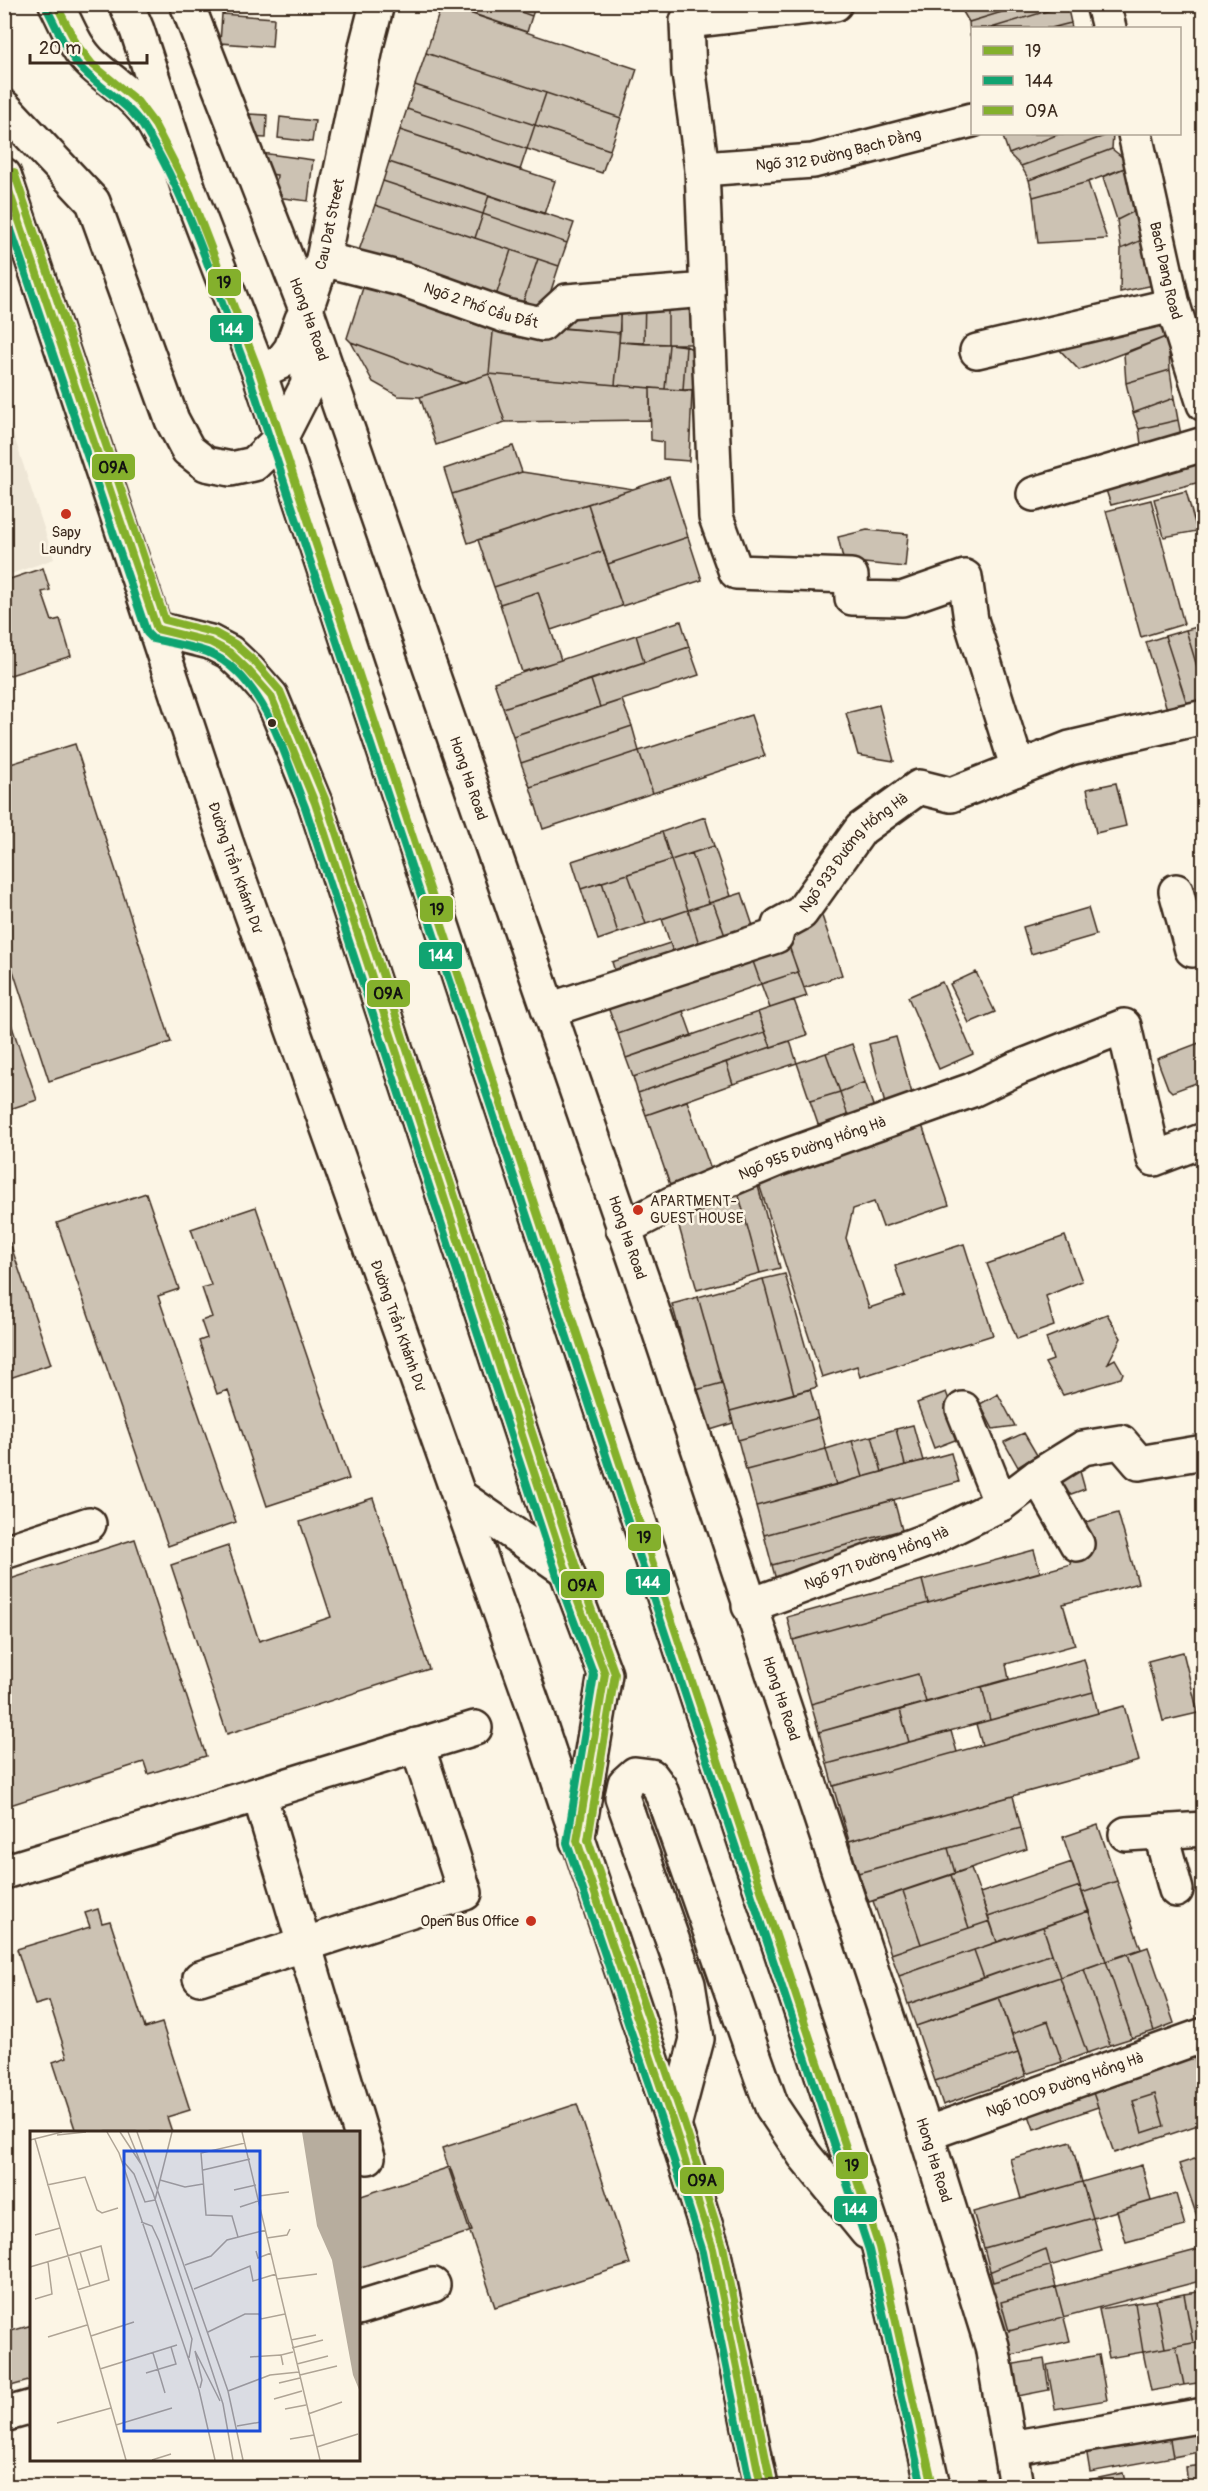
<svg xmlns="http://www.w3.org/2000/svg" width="1208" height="2491" viewBox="0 0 1208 2491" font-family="Pangolin,sans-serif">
	<rect width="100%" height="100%" fill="#fcf5e5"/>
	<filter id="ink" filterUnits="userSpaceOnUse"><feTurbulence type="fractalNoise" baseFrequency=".0167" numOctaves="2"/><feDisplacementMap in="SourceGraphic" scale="12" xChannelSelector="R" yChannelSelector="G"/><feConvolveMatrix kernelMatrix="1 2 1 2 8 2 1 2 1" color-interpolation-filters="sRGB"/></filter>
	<g filter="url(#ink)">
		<!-- built -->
		<path fill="#eee6d6" d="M5 409 54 559 5 576H4Z"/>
		<!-- building -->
		<path fill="#ccc2b3" stroke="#3b2a1e" stroke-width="1.5" d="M442 4 637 69 621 118 426 53Z
			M444 4H499L532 16 527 32Z
			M499 4H536L532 16Z
			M961 4H1028L969 22 959 5Z
			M1028 4 1067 5 991 28H972V34L970 35 969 22Z
			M1067 5 1071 23 1051 28H991Z
			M222 14 274 18 272 47 220 43Z
			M1071 23 1072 28H1051Z
			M426 53 546 93 535 125 415 85Z
			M415 85 535 125 527 149 407 109Z
			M546 93 621 118 610 150 535 125Z
			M407 109 527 149 520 170 400 130Z
			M248 114 267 115 266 138 247 137Z
			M280 117 315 121 312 142 278 138Z
			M535 125 610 150 602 173 527 149Z
			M400 130 555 181 544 214 389 162Z
			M1002 134H1059L1009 154Z
			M1059 134H1110L1021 166 1009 154Z
			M1110 134H1113L1112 149 1029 180 1021 166Z
			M1112 149 1132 165 1088 182 1033 197 1029 180Z
			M261 153 313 160 308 201 275 197 277 175 259 173Z
			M389 162 489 195 483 214 383 181Z
			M1132 165 1141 208 1117 220 1103 177Z
			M383 181 483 214 475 238 375 205Z
			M1088 182 1107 239 1038 243 1033 197Z
			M489 195 574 223 567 243 483 214Z
			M375 205 511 250 493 305 356 259Z
			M1141 208 1151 236 1121 249 1117 220Z
			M483 214 567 243 559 266 475 238Z
			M1151 236 1159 284 1120 292 1121 249Z
			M511 250 538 259 519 314 493 305Z
			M538 259 559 266 541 321 519 314Z
			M368 272 494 322 489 374 463 383 351 342 347 338Z
			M645 298H668V344H644Z
			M645 298 644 344 619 342 621 299Z
			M668 298 694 299V344H668Z
			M620 299V333L545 327Z
			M1158 318 1168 336 1079 370 1058 348Z
			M494 322 620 333 615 385 489 374Z
			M1168 336 1170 370 1126 383 1124 354Z
			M351 342 463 383 420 397 398 396 373 382Z
			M619 342 669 344 665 389 615 385Z
			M669 344 686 346 683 390 665 389Z
			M686 346 703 354 705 389 683 390Z
			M1170 370 1174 398 1133 413 1126 383Z
			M489 374 650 388V420L505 422Z
			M489 374 505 422 436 445 420 397Z
			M650 388 692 391 689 461 663 459V442L651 440Z
			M1174 398 1178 420 1139 429 1133 413Z
			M1178 420 1182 440 1142 452 1139 429Z
			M513 446 522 472 452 494 444 469Z
			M1204 451V481L1111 505 1103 481Z
			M522 472 633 489 468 543 452 494Z
			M669 477 688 537 608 564 588 504Z
			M1186 491 1197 531 1164 537 1154 499Z
			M1151 500 1184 624 1141 637 1106 511Z
			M588 504 603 551 494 587 478 540Z
			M867 530 908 534 905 567 864 563 845 567 838 537Z
			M688 537 702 580 622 606 608 564Z
			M603 551 622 606 551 630 538 592 500 604 494 587Z
			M43 568 50 590 42 592 52 621 60 619 71 656 4 677V581Z
			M538 592 561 660 522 672 500 604Z
			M681 621 689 647 644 662 636 635Z
			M1204 625V690L1186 630Z
			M1186 630 1204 690V709L1190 713 1165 636Z
			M636 635 644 662 503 708 494 682Z
			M1165 636 1190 713 1170 719 1146 642Z
			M689 647 699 675 600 707 591 680Z
			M591 680 600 707 513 736 503 708Z
			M622 700 632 726 521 763 513 736Z
			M879 705 894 761 858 755 846 713Z
			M751 715 765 756 653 793 639 751Z
			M632 726 639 751 530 787 521 763Z
			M75 744 171 1042 49 1081 4 943V766Z
			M639 751 653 793 543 829 530 787Z
			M1116 783 1126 826 1096 833 1087 789Z
			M705 817 714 846 671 860 662 832Z
			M662 832 671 860 581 889 572 861Z
			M714 846 731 896 709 903 692 853Z
			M692 853 709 903 688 910 671 860Z
			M671 860 688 910 646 924 628 874Z
			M628 874 646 924 618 933 602 882Z
			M602 882 618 933 598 940 581 889Z
			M742 893 757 938 729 947 713 902Z
			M713 902 729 947 703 956 688 910Z
			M1088 908 1096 935 1031 954 1023 927Z
			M688 910 703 956 677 964 662 919Z
			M821 913 842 975 804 988 782 927Z
			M787 940 798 972 761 984 750 953Z
			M670 943 677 964 619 984 612 962Z
			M750 953 761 984 618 1034 606 1002Z
			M798 972 807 996 770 1008 761 984Z
			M976 972 995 1012 969 1023 950 984Z
			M942 982 973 1054 939 1069 908 997Z
			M794 1000 807 1035 771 1047 758 1012Z
			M4 1003 37 1100 4 1111Z
			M683 1011 692 1036 626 1058 618 1034Z
			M758 1012 765 1032 633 1077 626 1058Z
			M765 1032 771 1047 638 1093 633 1077Z
			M896 1037 913 1097 885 1104 869 1044Z
			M790 1041 797 1063 733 1084 726 1062Z
			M1204 1041V1080L1172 1092 1168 1088 1157 1059Z
			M852 1044 865 1082 840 1092 826 1053Z
			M826 1053 840 1092 810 1101 797 1063Z
			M726 1062 733 1084 646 1115 638 1093Z
			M865 1082 877 1117 851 1125 840 1092Z
			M840 1092 851 1125 822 1136 810 1101Z
			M687 1101 712 1173 671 1188 646 1115Z
			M920 1119 949 1205 883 1227 874 1202 853 1209 846 1238 869 1308 905 1296 895 1266 964 1244 993 1335 860 1377 857 1366 822 1377 758 1181Z
			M758 1186 780 1268 760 1273 738 1192Z
			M738 1192 760 1273 697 1290 674 1209Z
			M146 1193 179 1289 158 1296 236 1522 168 1546 57 1223Z
			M256 1207 349 1479 267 1506 228 1390 217 1394 199 1341 207 1338 201 1321 212 1317 202 1288 211 1285 191 1229Z
			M1065 1236 1082 1281 1046 1296 1054 1326 1017 1339 987 1264Z
			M10 1243 51 1364 4 1380V1245Z
			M785 1274 817 1387 794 1394 763 1279Z
			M763 1279 794 1394 730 1411 698 1297Z
			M698 1297 722 1383 696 1390 672 1304Z
			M1107 1314 1121 1338 1108 1363 1115 1359 1123 1373 1121 1378 1063 1395 1045 1363 1053 1360 1046 1338Z
			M722 1383 733 1423 707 1431 696 1390Z
			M810 1389 818 1418 738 1440 730 1411Z
			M946 1392 963 1437 934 1448 917 1403Z
			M998 1394 1015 1426 993 1429 980 1404Z
			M818 1418 826 1449 746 1470 738 1440Z
			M913 1425 923 1461 905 1465 896 1429Z
			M896 1429 905 1465 882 1472 872 1436Z
			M1024 1433 1037 1455 1018 1467 1004 1442Z
			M872 1436 882 1472 863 1477 852 1441Z
			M852 1441 863 1477 836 1485 826 1449Z
			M826 1449 836 1485 756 1506 746 1470Z
			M1074 1450 1085 1489 1060 1498 1040 1466Z
			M951 1453 959 1482 764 1535 756 1506Z
			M373 1498 429 1669 227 1734 171 1565 228 1546 259 1641 331 1617 300 1522Z
			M894 1500 902 1530 772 1565 764 1535Z
			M1118 1513 1138 1583 1063 1604 1075 1645 1006 1664 1009 1679 926 1702 918 1674 811 1704 793 1640 1071 1564 1061 1529Z
			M902 1530 910 1559 780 1595 772 1565Z
			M135 1539 206 1756 148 1774 144 1762 4 1807V1581Z
			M1034 1550 1040 1572 928 1603 922 1580Z
			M922 1580 928 1603 793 1640 787 1617Z
			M1183 1652 1198 1713 1163 1721 1148 1661Z
			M1084 1659 1093 1692 990 1720 982 1687Z
			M918 1674 926 1702 819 1732 811 1704Z
			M982 1687 990 1720 909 1742 900 1710Z
			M1093 1692 1098 1713 982 1745 976 1724Z
			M1124 1706 1139 1761 849 1841 833 1786Z
			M900 1710 909 1742 827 1764 819 1732Z
			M951 1731 957 1752 833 1786 827 1764Z
			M1013 1796 1021 1828 858 1873 849 1841Z
			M1098 1825 1117 1881 1082 1893 1063 1837Z
			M1021 1828 1027 1849 955 1873 948 1848Z
			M948 1848 955 1873 869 1902 858 1873Z
			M1072 1862 1080 1886 988 1917 980 1893Z
			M971 1868 990 1921 969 1928 951 1875Z
			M951 1875 969 1928 921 1944 903 1891Z
			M1117 1881 1141 1949 1106 1961 1082 1893Z
			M1080 1886 1089 1911 997 1942 988 1917Z
			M903 1891 921 1944 891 1954 873 1901Z
			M98 1909 102 1923 110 1921 145 2028 162 2023 190 2110 167 2117 172 2132H76L53 2062 67 2057 49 2001 35 2005 17 1949 90 1927 85 1913Z
			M1089 1911 1106 1961 1060 1977 1043 1927Z
			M990 1921 997 1942 899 1976 891 1954Z
			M1043 1927 1052 1954 984 1978 974 1950Z
			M1148 1947 1174 2023 1154 2031 1128 1954Z
			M974 1950 984 1978 908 2004 899 1976Z
			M1052 1954 1060 1977 916 2026 908 2004Z
			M1128 1954 1154 2031 1132 2038 1106 1961Z
			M1106 1961 1132 2038 1110 2045 1084 1969Z
			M1084 1969 1110 2045 1087 2053 1060 1977Z
			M1060 1977 1087 2053 1062 2062 1048 2021 1012 2034 999 1997Z
			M999 1997 1018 2053 935 2081 916 2026Z
			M1048 2021 1062 2062 1026 2074 1012 2034Z
			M1191 2049 1204 2085V2123L1114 2153 1090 2084Z
			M1018 2053 1026 2076 943 2105 935 2081Z
			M1090 2084 1098 2107 1034 2129 1026 2107Z
			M1155 2094 1164 2126 1142 2133 1133 2101Z
			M577 2104 630 2264 495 2307 442 2148Z
			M1071 2142 1082 2182 1021 2199 1010 2159Z
			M1204 2156V2234H1203L1179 2164Z
			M1142 2165 1151 2201 1093 2218 1082 2182Z
			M450 2167 472 2231 358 2268V2197Z
			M1082 2182 1093 2218 984 2248 973 2212Z
			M1176 2194 1185 2226 1126 2242 1117 2211Z
			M1093 2218 1102 2251 993 2282 984 2248Z
			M1204 2248V2280L1009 2331 1001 2302Z
			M1046 2249 1070 2341 1003 2357 984 2274Z
			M1204 2291V2341L1193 2343 1184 2294Z
			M1184 2294 1193 2343 1165 2348 1156 2300Z
			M1156 2300 1165 2348 1143 2352 1135 2303Z
			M1135 2303 1143 2352 1109 2358 1099 2309Z
			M32 2325V2380L4 2388V2333Z
			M1204 2341V2382L1184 2385 1176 2346Z
			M1176 2346 1184 2385 1151 2391 1143 2352Z
			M1099 2355 1107 2400 1055 2409 1047 2365Z
			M1044 2359 1049 2390 1008 2398 1002 2366Z
			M1204 2421V2451L1173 2457 1168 2428Z
			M1168 2428 1173 2457 1090 2472 1085 2442Z
			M1204 2465V2486H1188L1186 2467Z
			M1123 2473 1126 2486H1091L1089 2480Z"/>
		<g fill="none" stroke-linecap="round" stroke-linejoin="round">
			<defs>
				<g id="minor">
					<path id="s1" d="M187 4 306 309 645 1288 926 2134 992 2346 1016 2486"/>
					<path d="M835 4 687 21 689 73 702 169 716 517 736 572 851 576 852 598 902 599 965 577 971 620 1018 769"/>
					<path d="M1103 4 1109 28"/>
					<path id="s2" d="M1135 134 1173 305 1204 404"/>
					<path id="s3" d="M702 169 813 161 972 120"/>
					<path id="s4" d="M323 259 405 280 506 316 542 324 567 301 707 290"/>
					<path d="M977 351 1173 305"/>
					<path d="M259 372 281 362 291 349 302 319"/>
					<path id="s5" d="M280 439 308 384 306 309 323 259 367 43 377 4"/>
					<path d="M1034 494 1204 444"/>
					<path d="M157 629 210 642 229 652 248 670 271 696 315 803 566 1570 605 1674 577 1841"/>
					<path d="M1176 891 1192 950 1204 946"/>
					<path id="s6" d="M549 1010 776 936 779 925 801 913 861 829 919 787 951 795 1070 748 1204 717"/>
					<path id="s7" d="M623 1229 671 1204 778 1159 972 1090 1018 1068 1124 1026 1154 1159 1204 1140"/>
					<path d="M963 1409 1001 1504"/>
					<path d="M1038 1476 1077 1544"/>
					<path d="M459 1496 566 1570"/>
					<path d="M4 1552 89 1524"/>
					<path id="s8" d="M749 1606 930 1539 1001 1504 1038 1476 1083 1448 1121 1442 1139 1463 1204 1452"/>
					<path d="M259 1794 368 2157"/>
					<path d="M1160 1831 1176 1890"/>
					<path d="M1126 1834 1204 1829"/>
					<path d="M4 1872 475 1728"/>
					<path d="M200 1978 465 1893 417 1745"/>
					<path id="s9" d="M926 2134 1204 2035"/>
					<path d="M358 2308 433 2285"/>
					<path d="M4 2415 32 2407"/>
					<path d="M1010 2448 1204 2415"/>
				</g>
				<g id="major">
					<path d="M56 4C67 25 75 49 93 65 122 91 141 98 160 135"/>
					<path d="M126 4 137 30 190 193 259 372 879 2247 933 2486"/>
					<path d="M4 107 93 202 172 420 188 450 206 464 231 469 254 464 280 439"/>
					<path id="s10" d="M4 175 226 842 535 1710 674 2126 713 2249 761 2486"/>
					<path d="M674 2126 697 2039 688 1984 622 1797 625 1783 635 1774 651 1776 660 1788 772 2107 804 2155 867 2232"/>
				</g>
			</defs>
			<!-- minor casing -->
			<use href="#minor" stroke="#3b2a1e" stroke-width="38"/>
			<!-- major casing -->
			<use href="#major" stroke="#3b2a1e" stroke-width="38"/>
			<!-- minor -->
			<use href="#minor" stroke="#fcf5e5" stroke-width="33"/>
			<!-- major -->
			<use href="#major" stroke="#fcf5e5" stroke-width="33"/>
			<defs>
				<path id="bus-1" d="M56 4 77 45 92 64 137 101 155 125 190 193 259 372 879 2247 933 2486
					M4 176 157 629 210 642 229 652 248 670 271 696 315 803 566 1570 605 1674 577 1841 674 2126 713 2249 761 2486"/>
				<path id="bus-2" d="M47 9C58 30 67 54 84 71 105 92 131 105 146 131 191 204 218 296 249 376L869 2250 922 2486
					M4 209 147 633 153 639C171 643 190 646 207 652 264 675 284 755 305 807L556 1573 594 1675 567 1843 664 2129 703 2252 750 2486"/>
				<path id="bus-3" d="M14 172 165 620 215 633 235 644 256 663 280 691 325 799 576 1567 615 1674 588 1840 684 2123 723 2246 771 2484"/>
			</defs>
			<!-- bus-1 casing -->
			<use href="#bus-1" stroke="#fcf5e5" stroke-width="12"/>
			<!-- bus-2 casing -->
			<use href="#bus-2" stroke="#fcf5e5" stroke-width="12"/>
			<!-- bus-3 casing -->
			<use href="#bus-3" stroke="#fcf5e5" stroke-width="12"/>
			<!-- bus-1 -->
			<use href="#bus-1" stroke="#84b02c" stroke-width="8"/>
			<!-- bus-2 -->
			<use href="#bus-2" stroke="#11a471" stroke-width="8"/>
			<!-- bus-3 -->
			<use href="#bus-3" stroke="#84b02c" stroke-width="8"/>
		</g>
	</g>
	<!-- markers -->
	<g fill="#c8321e" stroke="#fcf5e5" stroke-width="2">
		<circle cx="66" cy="514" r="6"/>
		<circle cx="638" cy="1210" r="6"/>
		<circle cx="531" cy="1921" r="6"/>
	</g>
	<circle fill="#3b2a1e" stroke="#fcf5e5" stroke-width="2" cx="272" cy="723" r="5"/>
	<g text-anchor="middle" stroke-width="5" stroke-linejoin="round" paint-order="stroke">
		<!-- street labels -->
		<g font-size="15" fill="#3b2a1e" stroke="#fcf5e5">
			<text dy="5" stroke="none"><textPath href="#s3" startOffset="138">Ngõ 312 Đường Bạch Đằng</textPath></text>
			<text dy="5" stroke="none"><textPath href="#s5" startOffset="225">Cau Dat Street</textPath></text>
			<text dy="5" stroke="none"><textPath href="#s2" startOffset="140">Bach Dang Road</textPath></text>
			<text dy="5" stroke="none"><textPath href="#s4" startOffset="165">Ngõ 2 Phố Cầu Đất</textPath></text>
			<text dy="5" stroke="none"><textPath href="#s1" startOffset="338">Hong Ha Road</textPath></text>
			<text dy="5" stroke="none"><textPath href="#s1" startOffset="824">Hong Ha Road</textPath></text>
			<text dy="5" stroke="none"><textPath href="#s6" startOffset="356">Ngõ 933 Đường Hồng Hà</textPath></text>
			<text dy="5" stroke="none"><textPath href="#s10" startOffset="730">Đường Trần Khánh Dư</textPath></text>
			<text dy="5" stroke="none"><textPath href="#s7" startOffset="206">Ngõ 955 Đường Hồng Hà</textPath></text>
			<text dy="5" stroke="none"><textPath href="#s1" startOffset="1310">Hong Ha Road</textPath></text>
			<text dy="5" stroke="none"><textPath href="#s10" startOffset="1216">Đường Trần Khánh Dư</textPath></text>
			<text dy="5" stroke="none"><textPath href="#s8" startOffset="136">Ngõ 971 Đường Hồng Hà</textPath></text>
			<text dy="5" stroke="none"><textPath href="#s1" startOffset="1796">Hong Ha Road</textPath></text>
			<text dy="5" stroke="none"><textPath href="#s9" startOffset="147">Ngõ 1009 Đường Hồng Hà</textPath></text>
			<text dy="5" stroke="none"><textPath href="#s1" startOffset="2282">Hong Ha Road</textPath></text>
		</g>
		<!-- poi labels -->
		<g font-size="15" fill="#3b2a1e" stroke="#fcf5e5">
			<text x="66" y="537">Sapy<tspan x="66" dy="17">Laundry</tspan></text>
			<text x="650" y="1206" text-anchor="start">APARTMENT-<tspan x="650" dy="17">GUEST HOUSE</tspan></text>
			<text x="519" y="1926" text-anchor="end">Open Bus Office</text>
		</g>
	</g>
	<!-- overview -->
	<g transform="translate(30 2131)">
		<rect width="330" height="330" fill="#fcf5e5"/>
		<path d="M272 1H330V261L323 244 302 129 287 95Z" fill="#b7ad9e"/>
		<path fill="none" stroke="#afa495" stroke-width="1.5" d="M77 1 89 22 169 259 185 329M90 1 111 33M98 1 123 62 193 273 203 329M107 1 198 260 213 329M212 1 290 329M27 4 56 1M5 8 96 329M0 9 32 1M93 30 104 43 115 71 125 69M173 39 220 28M130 49 155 56 173 53M17 54 55 46 67 79 72 82 88 77M204 59 226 54M229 65 259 61M125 69 142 1M210 76 231 69M111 91 122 95 129 110 162 208 159 227M5 104 30 97M208 106 202 85 176 84 171 22 215 12M237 107 257 104 260 98M226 120 228 127 241 122M50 121 60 155M155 134 181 125 197 109 236 99M0 136 71 115 79 149 47 159M247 148 287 143M164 158 220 135 223 150 246 143M5 168 22 163 18 131M178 201 215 183H229L231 188 255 183M61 205 104 191M18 206 57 194M261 209 286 204M262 217 293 209M123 222 135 262M220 226 251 224M267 233 298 225M253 234 251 224 263 221M70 238 147 214M116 242 146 233 141 216M270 244 307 235M249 252 270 247M170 257 172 249 165 220 190 270M198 260 240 244 269 241M244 268 272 260M255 278 276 274M278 283 312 271M27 292 81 277M86 294 142 277M207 295 231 291M260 308 284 304M287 316 328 303M122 329 141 323"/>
		<path fill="#1d4ed8" fill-opacity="0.15" stroke="#1d4ed8" stroke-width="3" d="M94 20H230V300H94Z"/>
		<rect width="330" height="330" fill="none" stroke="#3b2a1e" stroke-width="3"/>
	</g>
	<g stroke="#fcf5e5" stroke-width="2">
		<rect x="207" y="268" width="35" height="29" rx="6" fill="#84b02c"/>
		<rect x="209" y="314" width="45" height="29" rx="6" fill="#11a471"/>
		<rect x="91" y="453" width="45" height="28" rx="6" fill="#84b02c"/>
		<rect x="419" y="895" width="35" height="28" rx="6" fill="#84b02c"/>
		<rect x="418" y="941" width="45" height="29" rx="6" fill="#11a471"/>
		<rect x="366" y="979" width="45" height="29" rx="6" fill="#84b02c"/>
		<rect x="627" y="1523" width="35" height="29" rx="6" fill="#84b02c"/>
		<rect x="625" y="1568" width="46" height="28" rx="6" fill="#11a471"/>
		<rect x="560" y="1570" width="45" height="29" rx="6" fill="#84b02c"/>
		<rect x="835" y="2151" width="34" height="29" rx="6" fill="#84b02c"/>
		<rect x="679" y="2166" width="46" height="29" rx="6" fill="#84b02c"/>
		<rect x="833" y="2195" width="45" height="28" rx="6" fill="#11a471"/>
	</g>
	<g font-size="16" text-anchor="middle" font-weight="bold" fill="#fff">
		<text x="231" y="335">144</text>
		<text x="441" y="961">144</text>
		<text x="648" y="1588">144</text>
		<text x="855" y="2215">144</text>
	</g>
	<g font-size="16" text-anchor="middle" font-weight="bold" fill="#111">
		<text x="224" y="288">19</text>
		<text x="113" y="473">09A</text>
		<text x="437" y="915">19</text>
		<text x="388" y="999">09A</text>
		<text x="644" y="1543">19</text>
		<text x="582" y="1591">09A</text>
		<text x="852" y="2171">19</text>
		<text x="702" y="2186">09A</text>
	</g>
	<!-- margin -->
	<rect width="1208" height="2491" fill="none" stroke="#fcf5e5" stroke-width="24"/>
	<rect x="12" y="12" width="1184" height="2467" fill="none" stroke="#3b2a1e" stroke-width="2" filter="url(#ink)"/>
	<!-- legend -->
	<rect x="971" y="27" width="210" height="108" fill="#fcf5e5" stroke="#afa495" stroke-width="1.5"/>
	<rect x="983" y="46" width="30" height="9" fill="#84b02c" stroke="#afa495" stroke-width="1.5"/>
	<text x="1025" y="57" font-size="18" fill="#3b2a1e">19</text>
	<rect x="983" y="76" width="30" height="9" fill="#11a471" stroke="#afa495" stroke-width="1.5"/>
	<text x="1025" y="87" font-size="18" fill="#3b2a1e">144</text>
	<rect x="983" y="106" width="30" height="9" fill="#84b02c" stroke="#afa495" stroke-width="1.5"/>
	<text x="1025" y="117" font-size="18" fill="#3b2a1e">09A</text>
	<!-- scale -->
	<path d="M30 54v9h117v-9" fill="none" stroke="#3b2a1e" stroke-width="3"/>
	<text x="39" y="54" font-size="18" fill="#3b2a1e" stroke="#fcf5e5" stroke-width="4.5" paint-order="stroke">20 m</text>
</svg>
